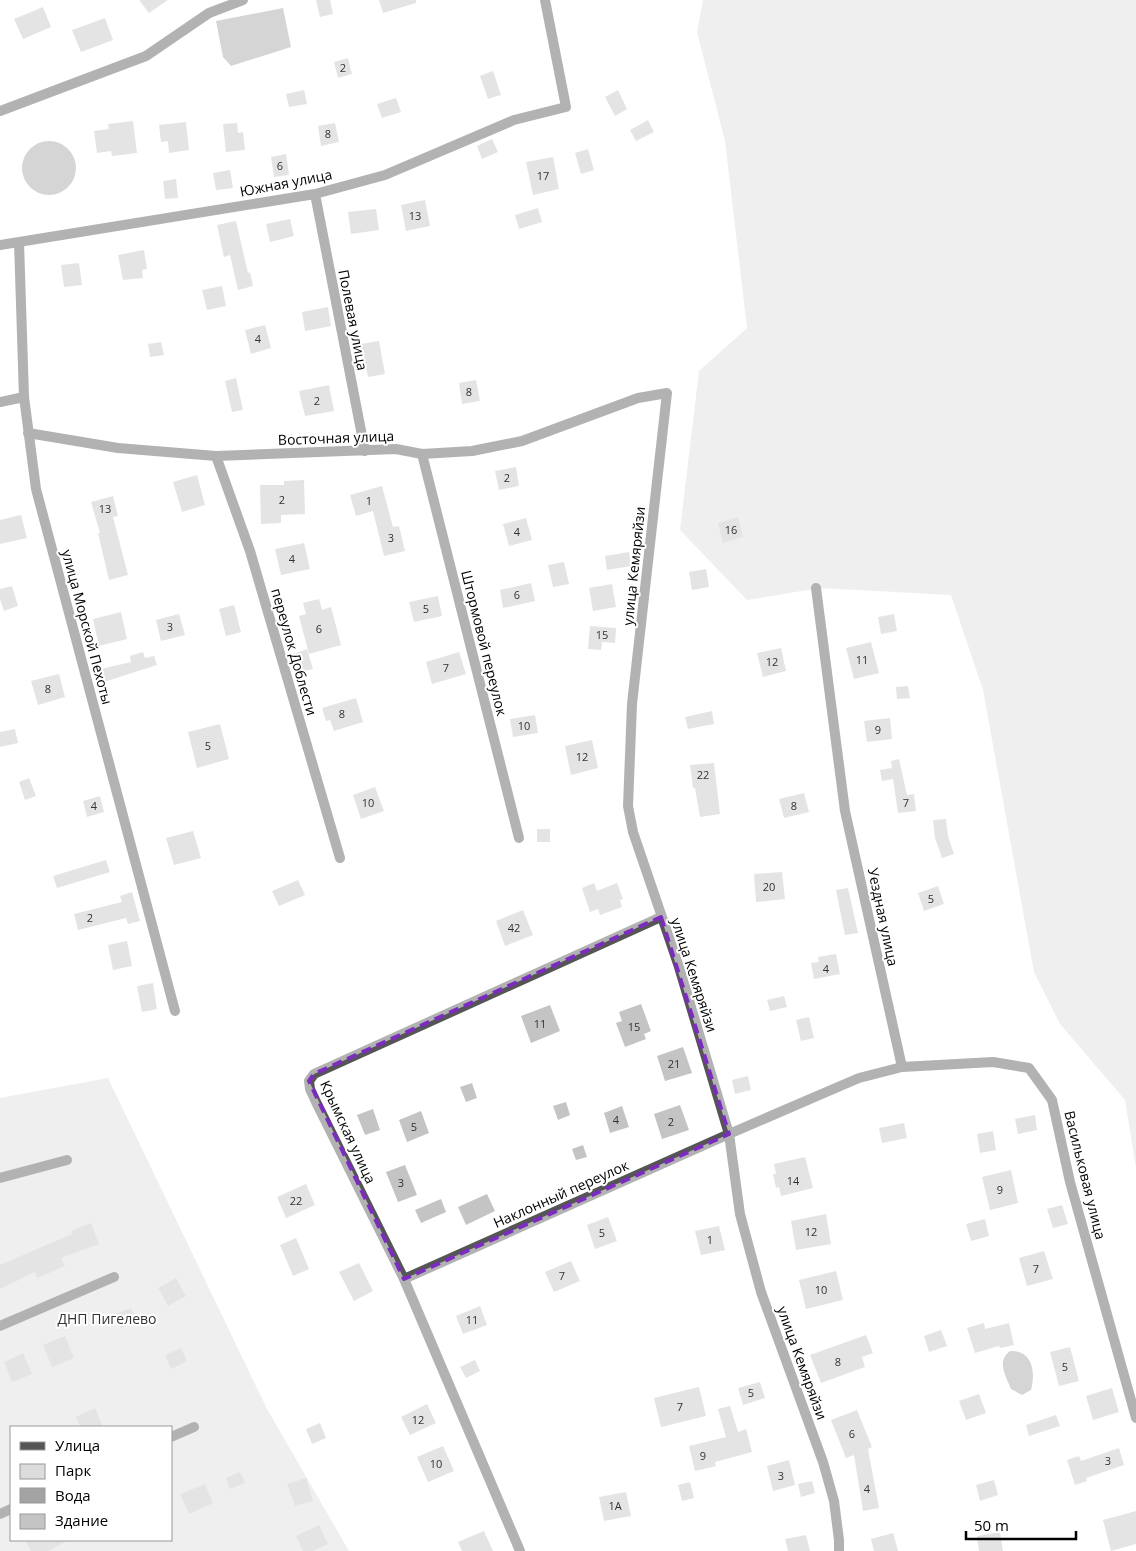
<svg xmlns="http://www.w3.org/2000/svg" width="1136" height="1551" viewBox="0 0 1136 1551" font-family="'Open Sans',sans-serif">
	<rect width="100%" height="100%" fill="#fff"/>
	<!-- green -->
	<path fill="#dcdcdc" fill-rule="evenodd" d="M703 0H1136V1168L1125 1100 1060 1024 1034 972 983 690 951 595 820 588 747 600 680 530 699 371 747 328 725 141 697 32Z
		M108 1078 267 1409 349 1551H0V1098ZM11 1427H171V1540H11Z"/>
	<!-- water -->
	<path fill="#a3a3a3" d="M283 8 291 47 231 66 223 57 216 21Z
		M22 168a27 27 0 1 1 54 0a27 27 0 1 1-54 0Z
		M1010 1351C1032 1350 1036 1371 1031 1390L1022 1395 1011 1389C1006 1376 996 1362 1010 1351Z"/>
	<!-- building -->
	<path fill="#c4c4c4" d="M139 0H168L149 13Z
		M316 0H330L333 14 320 17Z
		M379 0H416V3L383 13Z
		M43 7 51 27 23 39 14 19Z
		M105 18 113 40 81 52 72 30Z
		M348 58 352 74 338 78 334 62Z
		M493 71 501 95 488 99 480 76Z
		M304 90 307 104 289 107 286 94Z
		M618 90 627 109 615 116 605 97Z
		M396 98 401 112 382 118 377 104Z
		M648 120 654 132 636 141 630 130Z
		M133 121 137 153 112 156 111 151 97 153 94 131 109 129 108 124Z
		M186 122 189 150 169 153 168 141 161 142 159 125Z
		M237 123 238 133 243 132 245 150 226 152 223 124Z
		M335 123 339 142 321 146 318 126Z
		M492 139 498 152 482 159 477 146Z
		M588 149 594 170 581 174 575 153Z
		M286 154 289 175 274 177 271 157Z
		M553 157 559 189 533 195 526 162Z
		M230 170 233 188 216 190 213 173Z
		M176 179 178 198 165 199 163 181Z
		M425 200 430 226 406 231 401 205Z
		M538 208 542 222 519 229 515 215Z
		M376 209 379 230 351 234 348 212Z
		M290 219 294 236 270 242 266 224Z
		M236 221 248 273 250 272 253 286 238 290 230 255 224 257 217 225Z
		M144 250 147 269 142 270 143 278 123 280 118 255Z
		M79 263 82 285 64 287 61 265Z
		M222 286 226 306 207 310 202 290Z
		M328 307 331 326 305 331 302 312Z
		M265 325 271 348 251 354 245 330Z
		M379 341 385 374 368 377 361 344Z
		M161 342 164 355 150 357 148 344Z
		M236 378 243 410 232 412 225 381Z
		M476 380 480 401 462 404 459 383Z
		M329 385 334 411 305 416 299 391Z
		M516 467 519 486 499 490 495 471Z
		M197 475 205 505 182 512 173 482Z
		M304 480 305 514 281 515V523L261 524 260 485H284V481Z
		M382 486 393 527 399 526 405 551 384 556 373 511 356 516 350 495Z
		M113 496 118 516 113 517 128 575 109 580 98 533H100L91 502Z
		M21 515 27 538 0 544V520Z
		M738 517 743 537 723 543 718 523Z
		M526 518 532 540 509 546 503 524Z
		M304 543 310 569 281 575 275 549Z
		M629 552 631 566 607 570 605 556Z
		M564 562 569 584 553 587 548 565Z
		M706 569 709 587 692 590 689 572Z
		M531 583 535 601 503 608 500 590Z
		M612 584 616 607 593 611 589 588Z
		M12 586 18 606 4 611 0 599V589Z
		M438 596 442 616 414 622 409 602Z
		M319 599 322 610 331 607 341 645 309 654 299 616 306 614 303 603Z
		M234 605 241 632 226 636 219 609Z
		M121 612 127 639 99 646 93 619Z
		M179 614 185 635 161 641 156 620Z
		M894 614 897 631 881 634 878 617Z
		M590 626 616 628 615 643 602 642 601 650 588 649Z
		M871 642 879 673 854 679 846 648Z
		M781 648 786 671 763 677 757 653Z
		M307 649 313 669 298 673 293 654Z
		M143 652 145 658 154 656 157 665 104 682 101 669 131 662 130 656Z
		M459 652 466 674 432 684 426 662Z
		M59 674 65 697 38 705 31 681Z
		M908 686 910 698 897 699 896 687Z
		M356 698 363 722 334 731 330 720 326 721 322 708Z
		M712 711 714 724 688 729 685 717Z
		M535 715 538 733 513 737 510 719Z
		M890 718 892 739 867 742 864 721Z
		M220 724 229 759 197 768 188 732Z
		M15 729 18 743 0 747V732Z
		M592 740 598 768 571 775 565 746Z
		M899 759 907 795 914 794 916 811 898 813 893 779 882 781 880 770 892 768 891 761Z
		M714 763 720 814 700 817 695 788H693L690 765Z
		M29 778 36 796 25 800 19 782Z
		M375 787 384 811 361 819 353 795Z
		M804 793 809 812 784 818 779 799Z
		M100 796 104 812 87 817 83 801Z
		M946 819 948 836 954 854 942 858 935 838 933 820Z
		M537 829H550V842H537Z
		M193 831 201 858 174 865 166 838Z
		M106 860 110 872 57 888 53 876Z
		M782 872 785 899 756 902 754 874Z
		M298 880 305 895 279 906 272 891Z
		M594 883 597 891 617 883 623 899 620 900 622 907 600 915 598 909 590 912 582 888Z
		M938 886 944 904 924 911 918 893Z
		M848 888 858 933 845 935 836 890Z
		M132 892 140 921 128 924 126 918 78 930 74 914 122 902 120 896Z
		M523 910 533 935 505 946 496 921Z
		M127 941 132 966 113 970 108 945Z
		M836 954 840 974 814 979 811 963 819 962 818 957Z
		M153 983 157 1009 142 1012 137 986Z
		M784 996 787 1007 770 1011 767 1000Z
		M641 1004 651 1031 644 1034 646 1039 625 1047 616 1023 622 1021 619 1012Z
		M550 1005 560 1031 531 1043 521 1016Z
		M809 1017 814 1038 801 1041 796 1020Z
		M683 1047 692 1073 665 1081 657 1056Z
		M748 1076 751 1090 735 1094 732 1080Z
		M472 1083 477 1098 466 1102 460 1087Z
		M566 1102 570 1115 558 1120 553 1106Z
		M680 1105 689 1130 662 1139 654 1114Z
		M622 1106 629 1127 610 1133 604 1113Z
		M373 1109 380 1130 365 1135 357 1115Z
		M421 1111 429 1133 407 1142 399 1120Z
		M1035 1115 1037 1130 1018 1134 1015 1119Z
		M904 1123 907 1138 882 1143 879 1128Z
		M993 1131 996 1150 980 1153 977 1134Z
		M583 1145 587 1157 576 1160 572 1149Z
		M805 1157 813 1188 781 1196 779 1187 776 1188 773 1174H776L774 1164Z
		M405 1165 417 1195 398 1202 386 1172Z
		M1011 1170 1018 1203 990 1210 982 1177Z
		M306 1184 315 1205 286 1218 277 1197Z
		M487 1194 495 1211 466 1225 458 1207Z
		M441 1199 446 1212 421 1223 415 1210Z
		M1062 1205 1068 1224 1053 1228 1047 1209Z
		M826 1214 831 1244 796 1250 791 1221Z
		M608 1217 617 1241 595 1249 587 1225Z
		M985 1219 989 1236 971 1241 966 1224Z
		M91 1223 99 1244 61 1258 65 1266 37 1278 35 1272 0 1289V1265L72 1234 71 1231Z
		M719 1226 725 1250 701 1255 695 1231Z
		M296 1238 309 1269 293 1276 280 1245Z
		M1044 1251 1053 1279 1027 1286 1019 1258Z
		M571 1261 580 1281 554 1292 545 1272Z
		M359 1263 373 1291 354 1301 339 1272Z
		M836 1271 843 1300 806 1309 799 1280Z
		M176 1278 186 1296 168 1306 158 1288Z
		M480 1306 487 1325 463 1334 456 1316Z
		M131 1308 137 1321 121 1328 115 1314Z
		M984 1323 985 1329 1009 1323 1014 1345 1000 1348 999 1346 975 1353 967 1328Z
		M941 1330 947 1346 929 1352 924 1336Z
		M866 1335 873 1353 862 1357 865 1367 821 1383 810 1355Z
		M65 1336 74 1358 52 1367 43 1345Z
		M1070 1347 1079 1381 1059 1386 1050 1352Z
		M181 1348 187 1361 171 1369 165 1355Z
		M23 1353 32 1374 12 1382 4 1362Z
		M475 1360 480 1371 466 1378 460 1367Z
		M760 1382 765 1398 743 1405 738 1388Z
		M699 1387 706 1416 661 1427 654 1398Z
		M1112 1388 1119 1412 1093 1420 1086 1396Z
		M979 1394 986 1413 966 1420 959 1401Z
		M427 1404 436 1423 410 1435 401 1417Z
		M730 1406 738 1432 746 1429 752 1452 715 1462 716 1466 695 1471 689 1446 726 1437 718 1409Z
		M95 1408 103 1427H80L76 1417Z
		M857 1410 872 1447 868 1449 879 1508 863 1511 854 1455 846 1458 831 1420Z
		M1056 1415 1060 1426 1029 1436 1026 1425Z
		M320 1423 326 1438 312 1444 306 1429Z
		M443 1446 454 1471 428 1482 417 1457Z
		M1119 1448 1124 1465 1086 1478 1087 1481 1075 1485 1067 1460 1079 1456 1081 1461Z
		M789 1460 795 1485 773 1491 767 1466Z
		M240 1472 245 1483 230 1489 226 1478Z
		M306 1478 313 1501 295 1506 287 1484Z
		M994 1480 998 1495 980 1501 976 1485Z
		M812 1481 815 1493 801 1497 798 1484Z
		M690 1482 694 1498 682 1501 678 1485Z
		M205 1484 213 1503 189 1514 180 1494Z
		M626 1492 631 1516 604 1521 599 1497Z
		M1136 1511V1544L1111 1551 1103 1520Z
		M319 1525 328 1544 313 1551H303L296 1536Z
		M484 1531 493 1551H462L458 1542Z
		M1000 1532 1003 1551H979L977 1536Z
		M893 1533 898 1551H874L871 1539Z
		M806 1535 810 1551H788L785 1539Z
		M25 1540H69L48 1551H31Z"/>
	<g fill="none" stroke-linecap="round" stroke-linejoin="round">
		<!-- minor -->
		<path stroke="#555" stroke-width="10" d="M0 111 146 56 209 13 243 0
			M315 194 365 451
			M19 242 24 397 36 489 175 1011
			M0 245 315 194 385 175 514 120 566 107 545 0
			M0 402 24 397
			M28 433 118 448 216 456 396 449 422 454 472 451 522 441 638 398 667 393 632 704 628 806 633 832 679 967 729 1134 740 1214 761 1292 823 1462 834 1501 839 1540V1551
			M422 454 519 838
			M216 456 250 551 340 858
			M902 1067 993 1062 1029 1068 1052 1100 1070 1182 1136 1418
			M0 1178 67 1160
			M404 1279 729 1134 824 1093 859 1078 902 1067 845 811 816 588
			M0 1326 114 1277
			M171 1437 194 1427
			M0 1514 11 1509
			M520 1551 404 1279 316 1102 310 1089 309 1081 314 1074 661 917"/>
	</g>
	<!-- marked area -->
	<path d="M0 0H1136V1551H0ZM661 917 729 1134 404 1279 309 1081 314 1074Z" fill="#fff" fill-opacity=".55" fill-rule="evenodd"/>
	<path fill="none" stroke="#7b2cbf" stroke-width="4" stroke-dasharray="10 6" stroke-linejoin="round" d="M661 917 729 1134 404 1279 309 1081 314 1074Z"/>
	<g text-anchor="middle" stroke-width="4" stroke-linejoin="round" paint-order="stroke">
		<!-- number labels -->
		<g font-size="11" fill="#313131">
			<text x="343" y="72">2</text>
			<text x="328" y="138">8</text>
			<text x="280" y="170">6</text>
			<text x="543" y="180">17</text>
			<text x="415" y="220">13</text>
			<text x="258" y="343">4</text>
			<text x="469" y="396">8</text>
			<text x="317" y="405">2</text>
			<text x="507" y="482">2</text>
			<text x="282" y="504">2</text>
			<text x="369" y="505">1</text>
			<text x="105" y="513">13</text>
			<text x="731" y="534">16</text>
			<text x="517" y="536">4</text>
			<text x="391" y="542">3</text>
			<text x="292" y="563">4</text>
			<text x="517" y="599">6</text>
			<text x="426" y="613">5</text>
			<text x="170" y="631">3</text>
			<text x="319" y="633">6</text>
			<text x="602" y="639">15</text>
			<text x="862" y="664">11</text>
			<text x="772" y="666">12</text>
			<text x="446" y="672">7</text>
			<text x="48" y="693">8</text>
			<text x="342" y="718">8</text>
			<text x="524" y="730">10</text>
			<text x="878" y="734">9</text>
			<text x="208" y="750">5</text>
			<text x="582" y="761">12</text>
			<text x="703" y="779">22</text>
			<text x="368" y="807">10</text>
			<text x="906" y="807">7</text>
			<text x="94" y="810">4</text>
			<text x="794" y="810">8</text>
			<text x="769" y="891">20</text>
			<text x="931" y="903">5</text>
			<text x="90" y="922">2</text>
			<text x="514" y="932">42</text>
			<text x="826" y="973">4</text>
			<text x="540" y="1028">11</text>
			<text x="634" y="1031">15</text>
			<text x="674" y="1068">21</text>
			<text x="616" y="1124">4</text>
			<text x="671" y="1126">2</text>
			<text x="414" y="1131">5</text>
			<text x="793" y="1185">14</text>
			<text x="401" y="1187">3</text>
			<text x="1000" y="1194">9</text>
			<text x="296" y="1205">22</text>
			<text x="811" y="1236">12</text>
			<text x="602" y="1237">5</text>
			<text x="710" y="1244">1</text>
			<text x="1036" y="1273">7</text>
			<text x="562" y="1280">7</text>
			<text x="821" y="1294">10</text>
			<text x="472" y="1324">11</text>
			<text x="838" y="1366">8</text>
			<text x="1065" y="1371">5</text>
			<text x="751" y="1397">5</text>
			<text x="680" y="1411">7</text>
			<text x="418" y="1424">12</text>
			<text x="852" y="1438">6</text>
			<text x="703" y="1460">9</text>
			<text x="1108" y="1465">3</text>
			<text x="436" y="1468">10</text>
			<text x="781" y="1480">3</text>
			<text x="867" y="1493">4</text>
			<text x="615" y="1510">1А</text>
		</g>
		<!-- street labels -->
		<g font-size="14" fill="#000" stroke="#fff">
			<text transform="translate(286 183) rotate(-11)" y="5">Южная улица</text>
			<text transform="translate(353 320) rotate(79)" y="5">Полевая улица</text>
			<text transform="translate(336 438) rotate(-2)" y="5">Восточная улица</text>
			<text transform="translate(634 566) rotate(-84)" y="5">улица Кемяряйзи</text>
			<text transform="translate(87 627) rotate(75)" y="5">улица Морской Пехоты</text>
			<text transform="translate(484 643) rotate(76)" y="5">Штормовой переулок</text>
			<text transform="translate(294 652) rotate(74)" y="5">переулок Доблести</text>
			<text transform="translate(883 917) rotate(78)" y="5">Уездная улица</text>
			<text transform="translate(694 975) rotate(72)" y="5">улица Кемяряйзи</text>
			<text transform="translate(348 1132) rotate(65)" y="5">Крымская улица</text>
			<text transform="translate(1085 1175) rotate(76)" y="5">Васильковая улица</text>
			<text transform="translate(561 1194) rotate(-24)" y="5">Наклонный переулок</text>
			<text transform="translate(802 1363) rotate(70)" y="5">улица Кемяряйзи</text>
		</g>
		<!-- park labels -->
		<g font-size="14" fill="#333" stroke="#fff">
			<text x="107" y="1324">ДНП Пигелево</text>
		</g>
	</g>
	<!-- legend -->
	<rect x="10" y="1426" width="162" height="115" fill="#ffffff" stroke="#999999"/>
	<rect x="20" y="1442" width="25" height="8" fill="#555555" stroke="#999999"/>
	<text x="55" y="1451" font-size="15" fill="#000000">Улица</text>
	<rect x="20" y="1464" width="25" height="15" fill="#dcdcdc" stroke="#999999"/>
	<text x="55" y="1476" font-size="15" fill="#000000">Парк</text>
	<rect x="20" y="1488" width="25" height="15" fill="#a3a3a3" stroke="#999999"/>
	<text x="55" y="1501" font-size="15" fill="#000000">Вода</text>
	<rect x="20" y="1514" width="25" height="15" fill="#c4c4c4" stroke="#999999"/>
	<text x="55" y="1526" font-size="15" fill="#000000">Здание</text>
	<!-- scale -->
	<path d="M966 1531v8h110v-8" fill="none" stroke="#000000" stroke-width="2.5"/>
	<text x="974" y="1531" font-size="15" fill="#000000" stroke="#ffffff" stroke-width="4" paint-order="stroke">50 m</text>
</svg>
